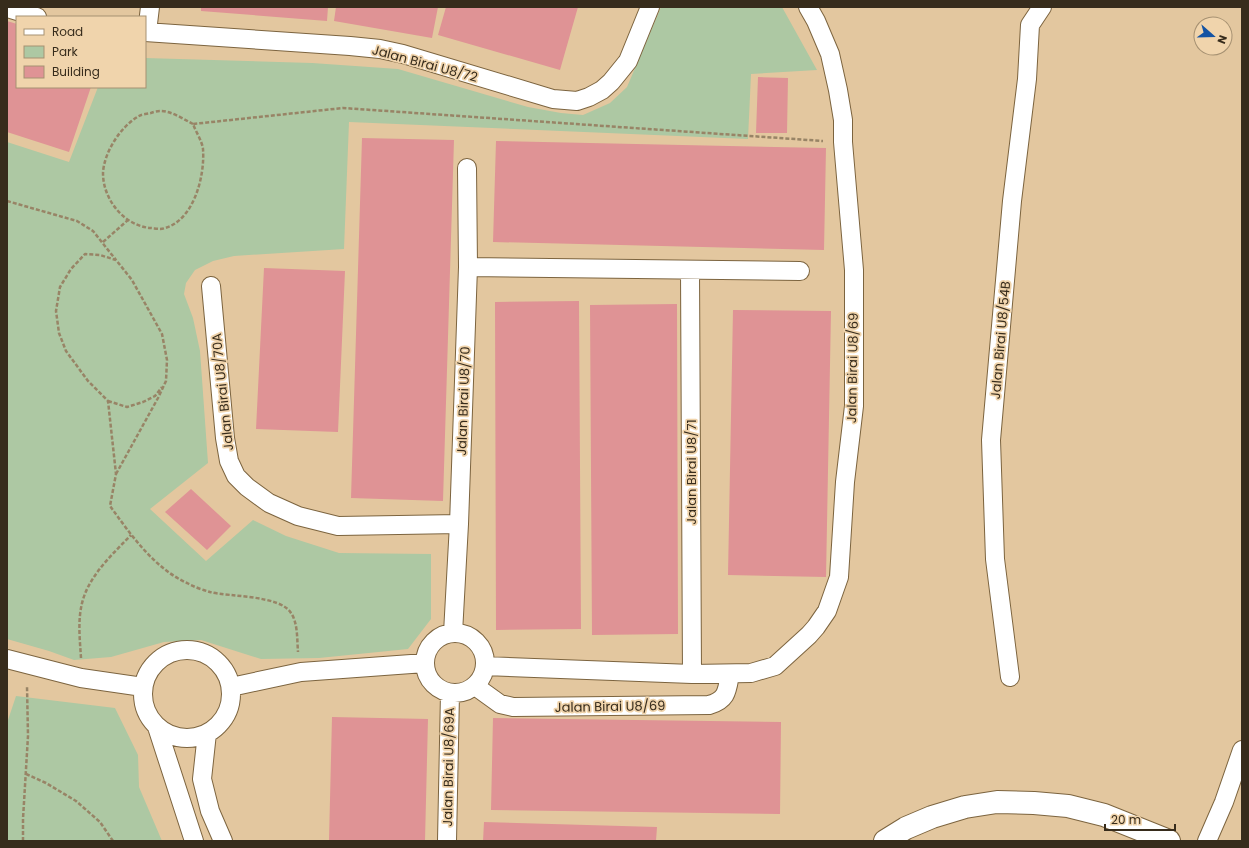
<svg xmlns="http://www.w3.org/2000/svg" width="1249" height="848" viewBox="0 0 1249 848" font-family="Poppins,sans-serif">
	<rect width="100%" height="100%" fill="#e3c79f"/>
	<!-- green -->
	<path fill="#adc8a3" d="M661 7H782L817 70 751 74 748 139 349 122 344 249 234 256 213 261 195 270 186 283 184 294 193 318 200 351 208 463 150 509 206 561 253 520 286 536 339 553 431 554V619L408 649 319 658 261 659 201 640 164 642 111 657 74 660 49 651 7 639V142L69 162 98 87H145V58L312 63 398 69 528 107 561 113 583 115 610 103 627 87Z
		M16 696 115 708 138 755 139 787 162 841H7V723Z"/>
	<!-- building -->
	<path fill="#df9395" d="M201 7H328L327 21 201 11Z
		M336 7H438L432 38 334 21Z
		M446 7H578L560 70 438 35Z
		M7 21 17 24V87H91L69 152 7 132Z
		M758 77 788 78 787 133H756Z
		M362 138 454 140 443 501 351 498Z
		M496 141 826 148 824 250 493 242Z
		M264 268 345 271 338 432 256 429Z
		M579 301 581 629 496 630 495 302Z
		M677 304 678 634 592 635 590 305Z
		M733 310 831 311 826 577 728 575Z
		M191 489 231 526 207 550 165 512Z
		M332 717 428 719 425 841H329Z
		M493 718 781 722 780 814 491 810Z
		M484 822 657 827 656 841H483Z"/>
	<g fill="none" stroke-linecap="round" stroke-linejoin="round">
		<defs>
			<path id="minor" d="M7 8 37 17
				M145 32 350 46 380 49 403 54 553 99 577 101 589 97 602 90 611 82 628 61 650 7
				M147 32 150 7
				M468 267 800 271
				M690 270 692 674
				M211 286 225 438 229 461 236 476 247 487 269 503 298 516 338 526 459 524
				M453 633 459 524 468 267 467 168
				M425 663a30 30 0 1 1 60 0a30 30 0 1 1-60 0Z
				M143 694a44 44 0 1 1 88 0a44 44 0 1 1-88 0Z
				M7 659 81 678 143 687
				M485 666 692 674 751 673 775 666 809 635 816 627 827 611 839 577 845 482 854 406V270L843 142V120L838 90 830 54 816 21 808 7
				M1010 677 995 559 991 440 1012 201 1027 79 1030 25 1042 7
				M475 686 500 704 513 707 709 705C727 700 727 691 730 674
				M231 687 301 672 425 663
				M157 727 194 841
				M207 733 202 779 210 811 223 841
				M447 841 450 693
				M1207 841 1224 802 1242 750"/>
			<path id="tertiary" d="M885 841 906 828 932 817 965 807 997 802 1034 803 1068 806 1104 815 1169 841"/>
		</defs>
		<!-- minor casing -->
		<use href="#minor" stroke="#7c643f" stroke-width="20"/>
		<!-- tertiary casing -->
		<use href="#tertiary" stroke="#7c643f" stroke-width="24"/>
		<!-- path -->
		<path stroke="#988466" stroke-width="2.5" stroke-dasharray="4 2" stroke-linecap="butt" d="M193 124C183 119 172 111 160 111 157 111 153 112 151 113 147 114 142 114 139 116 121 126 104 152 103 173 103 199 123 225 150 228 154 228 160 230 165 228 194 220 205 176 203 149 202 141 196 132 193 124L343 108 823 141
			M7 201 77 221 93 231 116 260
			M103 242 128 220
			M108 401 127 407 143 402 155 396 162 387
			M116 474 158 398 166 381 167 360 162 334 132 280 116 260 100 255 85 254 71 269 60 287 56 311 59 333 66 351 88 381 108 401 116 474 110 506C131 535 154 568 187 583 194 587 203 590 210 592 230 597 280 595 291 613 298 623 297 640 298 652
			M81 658C80 642 78 624 81 608 86 578 111 556 131 535
			M26 774 46 783 76 801 100 822 113 841
			M23 841V819L28 736 27 686"/>
		<!-- minor -->
		<use href="#minor" stroke="#fff" stroke-width="18"/>
		<!-- tertiary -->
		<use href="#tertiary" stroke="#fff" stroke-width="22"/>
	</g>
	<g text-anchor="middle" stroke-width="3.5" stroke-linejoin="round" paint-order="stroke">
		<!-- street labels -->
		<g font-size="13" fill="#372c1c" stroke="#f0d4ac">
			<text transform="translate(425 63) rotate(15)" y="5">Jalan Birai U8/72</text>
			<text transform="translate(1000 340) rotate(-85)" y="5">Jalan Birai U8/54B</text>
			<text transform="translate(852 368) rotate(-89)" y="5">Jalan Birai U8/69</text>
			<text transform="translate(222 392) rotate(-96)" y="5">Jalan Birai U8/70A</text>
			<text transform="translate(463 401) rotate(-88)" y="5">Jalan Birai U8/70</text>
			<text transform="translate(691 472) rotate(-90)" y="5">Jalan Birai U8/71</text>
			<text transform="translate(610 706) rotate(-1)" y="5">Jalan Birai U8/69</text>
			<text transform="translate(448 767) rotate(-89)" y="5">Jalan Birai U8/69A</text>
		</g>
	</g>
	<!-- border -->
	<rect width="1249" height="848" fill="none" stroke="#372c1c" stroke-width="16"/>
	<!-- legend -->
	<rect x="16" y="16" width="130" height="72" fill="#f0d4ac" stroke="#a69172"/>
	<rect x="24" y="29" width="20" height="6" fill="#ffffff" stroke="#a69172"/>
	<text x="52" y="36" font-size="12" fill="#372c1c">Road</text>
	<rect x="24" y="46" width="20" height="12" fill="#adc8a3" stroke="#a69172"/>
	<text x="52" y="56" font-size="12" fill="#372c1c">Park</text>
	<rect x="24" y="66" width="20" height="12" fill="#df9395" stroke="#a69172"/>
	<text x="52" y="76" font-size="12" fill="#372c1c">Building</text>
	<!-- north arrow -->
	<g transform="translate(1213 36) rotate(110)"><circle r="19" fill="#f0d4ac" stroke="#a69172"/>
	<path d="M0-3L7 15L0 10L-7 15Z" fill="#1453a3"/>
	<text y="-6" font-size="11" font-weight="bold" text-anchor="middle" fill="#372c1c">N</text>
	</g>
	<!-- scale -->
	<path d="M1105 824v6h70v-6" fill="none" stroke="#372c1c" stroke-width="2"/>
	<text x="1111" y="824" font-size="12" fill="#372c1c" stroke="#f0d4ac" stroke-width="3" paint-order="stroke">20 m</text>
</svg>
